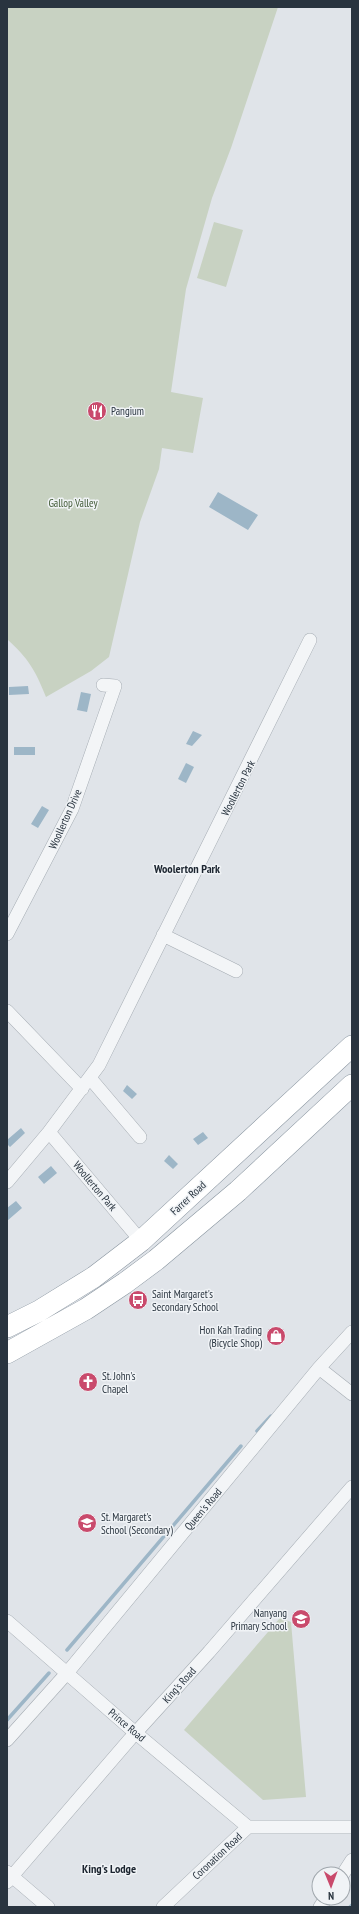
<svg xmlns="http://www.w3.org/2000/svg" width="359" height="1914" viewBox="0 0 359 1914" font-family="'PT Sans Narrow',sans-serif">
	<rect width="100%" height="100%" fill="#e0e4e9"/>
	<!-- green -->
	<path fill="#c8d2c2" d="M7 7H278L231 148 212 198 186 289 171 392 203 398 193 453 162 448 159 469 140 522 109 657 91 671 46 697C35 670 29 659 7 639Z
		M214 222 243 230 226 287 197 278Z
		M280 1618 291 1622 306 1797 263 1800 184 1730Z"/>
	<!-- water -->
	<path fill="#9db6c7" d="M218 492 258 515 248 530 209 507Z
		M28 686 29 694 9 695V687Z
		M81 692 91 694 87 712 77 710Z
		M193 731 202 735 192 746 186 744Z
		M14 747H35V755H14Z
		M186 763 194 767 186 783 178 779Z
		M42 806 49 810 38 828 31 824Z
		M127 1085 137 1094 132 1099 123 1091Z
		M21 1128 25 1133 10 1147 7 1144V1140Z
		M203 1132 208 1138 198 1145 193 1139Z
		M169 1155 178 1164 173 1169 164 1161Z
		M51 1166 57 1173 44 1184 38 1177Z
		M16 1201 22 1208 7 1221V1208Z"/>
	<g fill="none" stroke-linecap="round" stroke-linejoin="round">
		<!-- stream -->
		<path stroke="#9db6c7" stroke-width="3.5" d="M257 1431 271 1416
			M67 1650 241 1446
			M7 1720 49 1673
			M350 1907 352 1905"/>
		<defs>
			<path id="minor" d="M7 934 72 809 115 686 103 685
				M163 935 236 971
				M7 1011 82 1089
				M90 1078 140 1137
				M49 1132 141 1241
				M7 1182 49 1132 99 1065 310 640
				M319 1368 352 1394
				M7 1621 131 1729 248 1827
				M7 1740 67 1673 319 1368 352 1332
				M7 1872 48 1907
				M343 1874 352 1860
				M7 1882 130 1739 209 1652 352 1487
				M163 1907 248 1827H352
				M320 1907 326 1898"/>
			<path id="trunk" d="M7 1327 39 1311 94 1277 141 1241 352 1046
				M7 1353 86 1309 125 1283 156 1260 238 1191 352 1085"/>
		</defs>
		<!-- minor casing -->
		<use href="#minor" stroke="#a5acb3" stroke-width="14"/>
		<!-- trunk casing -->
		<use href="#trunk" stroke="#88949f" stroke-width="22"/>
		<!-- minor -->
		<use href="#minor" stroke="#f3f5f7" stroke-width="13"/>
		<!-- trunk -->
		<use href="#trunk" stroke="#fff" stroke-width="21"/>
	</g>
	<!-- icons -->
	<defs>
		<symbol id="restaurant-disc" viewBox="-11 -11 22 22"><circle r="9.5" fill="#c94a6c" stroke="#f0f3f6"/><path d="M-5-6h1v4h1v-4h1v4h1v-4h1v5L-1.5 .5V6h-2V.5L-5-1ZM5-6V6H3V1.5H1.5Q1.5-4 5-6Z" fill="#fff"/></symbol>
		<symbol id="bus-disc" viewBox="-11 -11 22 22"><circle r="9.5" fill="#c94a6c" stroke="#f0f3f6"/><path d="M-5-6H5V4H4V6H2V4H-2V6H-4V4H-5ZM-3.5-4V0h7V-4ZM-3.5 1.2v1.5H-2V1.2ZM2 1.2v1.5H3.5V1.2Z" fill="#fff"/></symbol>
		<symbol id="shop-disc" viewBox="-11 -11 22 22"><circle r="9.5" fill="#c94a6c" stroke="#f0f3f6"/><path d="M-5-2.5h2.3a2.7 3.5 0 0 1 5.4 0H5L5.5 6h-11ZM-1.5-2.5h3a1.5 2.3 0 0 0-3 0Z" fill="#fff"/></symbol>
		<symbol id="church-disc" viewBox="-11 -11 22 22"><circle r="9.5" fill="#c94a6c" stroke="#f0f3f6"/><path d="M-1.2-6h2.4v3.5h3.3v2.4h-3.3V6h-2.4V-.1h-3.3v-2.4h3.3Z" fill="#fff"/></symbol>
		<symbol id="school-disc" viewBox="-11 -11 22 22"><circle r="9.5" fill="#c94a6c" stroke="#f0f3f6"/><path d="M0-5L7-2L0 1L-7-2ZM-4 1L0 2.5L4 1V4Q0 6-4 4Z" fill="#fff"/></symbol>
	</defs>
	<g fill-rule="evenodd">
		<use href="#restaurant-disc" x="86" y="400" width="22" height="22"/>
		<use href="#bus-disc" x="127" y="1289" width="22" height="22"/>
		<use href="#shop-disc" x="265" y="1325" width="22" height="22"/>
		<use href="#church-disc" x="77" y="1371" width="22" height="22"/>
		<use href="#school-disc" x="76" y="1512" width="22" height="22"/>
		<use href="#school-disc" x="290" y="1608" width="22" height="22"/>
	</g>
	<g text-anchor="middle" stroke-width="3" stroke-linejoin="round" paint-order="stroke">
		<!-- poi labels -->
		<g font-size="11" fill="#29343f" stroke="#f0f3f6" text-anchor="start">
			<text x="111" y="415">Pangium</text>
			<text x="152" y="1298">Saint Margaret's<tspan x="152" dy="13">Secondary School</tspan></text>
			<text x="262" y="1334" text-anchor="end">Hon Kah Trading<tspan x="262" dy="13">(Bicycle Shop)</tspan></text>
			<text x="102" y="1380">St. John's<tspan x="102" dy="13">Chapel</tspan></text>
			<text x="101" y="1521">St. Margaret's<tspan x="101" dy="13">School (Secondary)</tspan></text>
			<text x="287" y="1617" text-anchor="end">Nanyang<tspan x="287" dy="13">Primary School</tspan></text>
		</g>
		<!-- park labels -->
		<g font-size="11" fill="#425b37" stroke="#f0f3f6">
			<text x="73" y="507">Gallop Valley</text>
		</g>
		<!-- street labels -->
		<g font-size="11" fill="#29343f" stroke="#f0f3f6">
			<text transform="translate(238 788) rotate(-63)" y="4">Woollerton Park</text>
			<text transform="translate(65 819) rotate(-66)" y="4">Woollerton Drive</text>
			<text transform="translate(95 1186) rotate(50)" y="4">Woollerton Park</text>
			<text transform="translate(188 1198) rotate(-43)" y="4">Farrer Road</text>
			<text transform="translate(203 1509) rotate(-50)" y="4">Queen's Road</text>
			<text transform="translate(179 1685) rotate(-48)" y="4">King's Road</text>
			<text transform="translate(127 1725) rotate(40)" y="4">Prince Road</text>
			<text transform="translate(217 1856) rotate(-43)" y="4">Coronation Road</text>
		</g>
		<!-- neighbourhood labels -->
		<g font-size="12" font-weight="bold" fill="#1c2530" stroke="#f0f3f6">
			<text x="187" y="873">Woolerton Park</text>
			<text x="109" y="1873">King's Lodge</text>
		</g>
	</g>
	<!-- border -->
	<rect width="359" height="1914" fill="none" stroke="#29343f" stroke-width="16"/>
	<!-- north arrow -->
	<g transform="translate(331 1886) rotate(179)"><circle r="19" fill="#f0f3f6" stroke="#a0a7ad"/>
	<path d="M0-3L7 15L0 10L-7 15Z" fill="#c94a6c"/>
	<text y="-6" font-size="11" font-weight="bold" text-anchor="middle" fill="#29343f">N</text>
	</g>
</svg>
